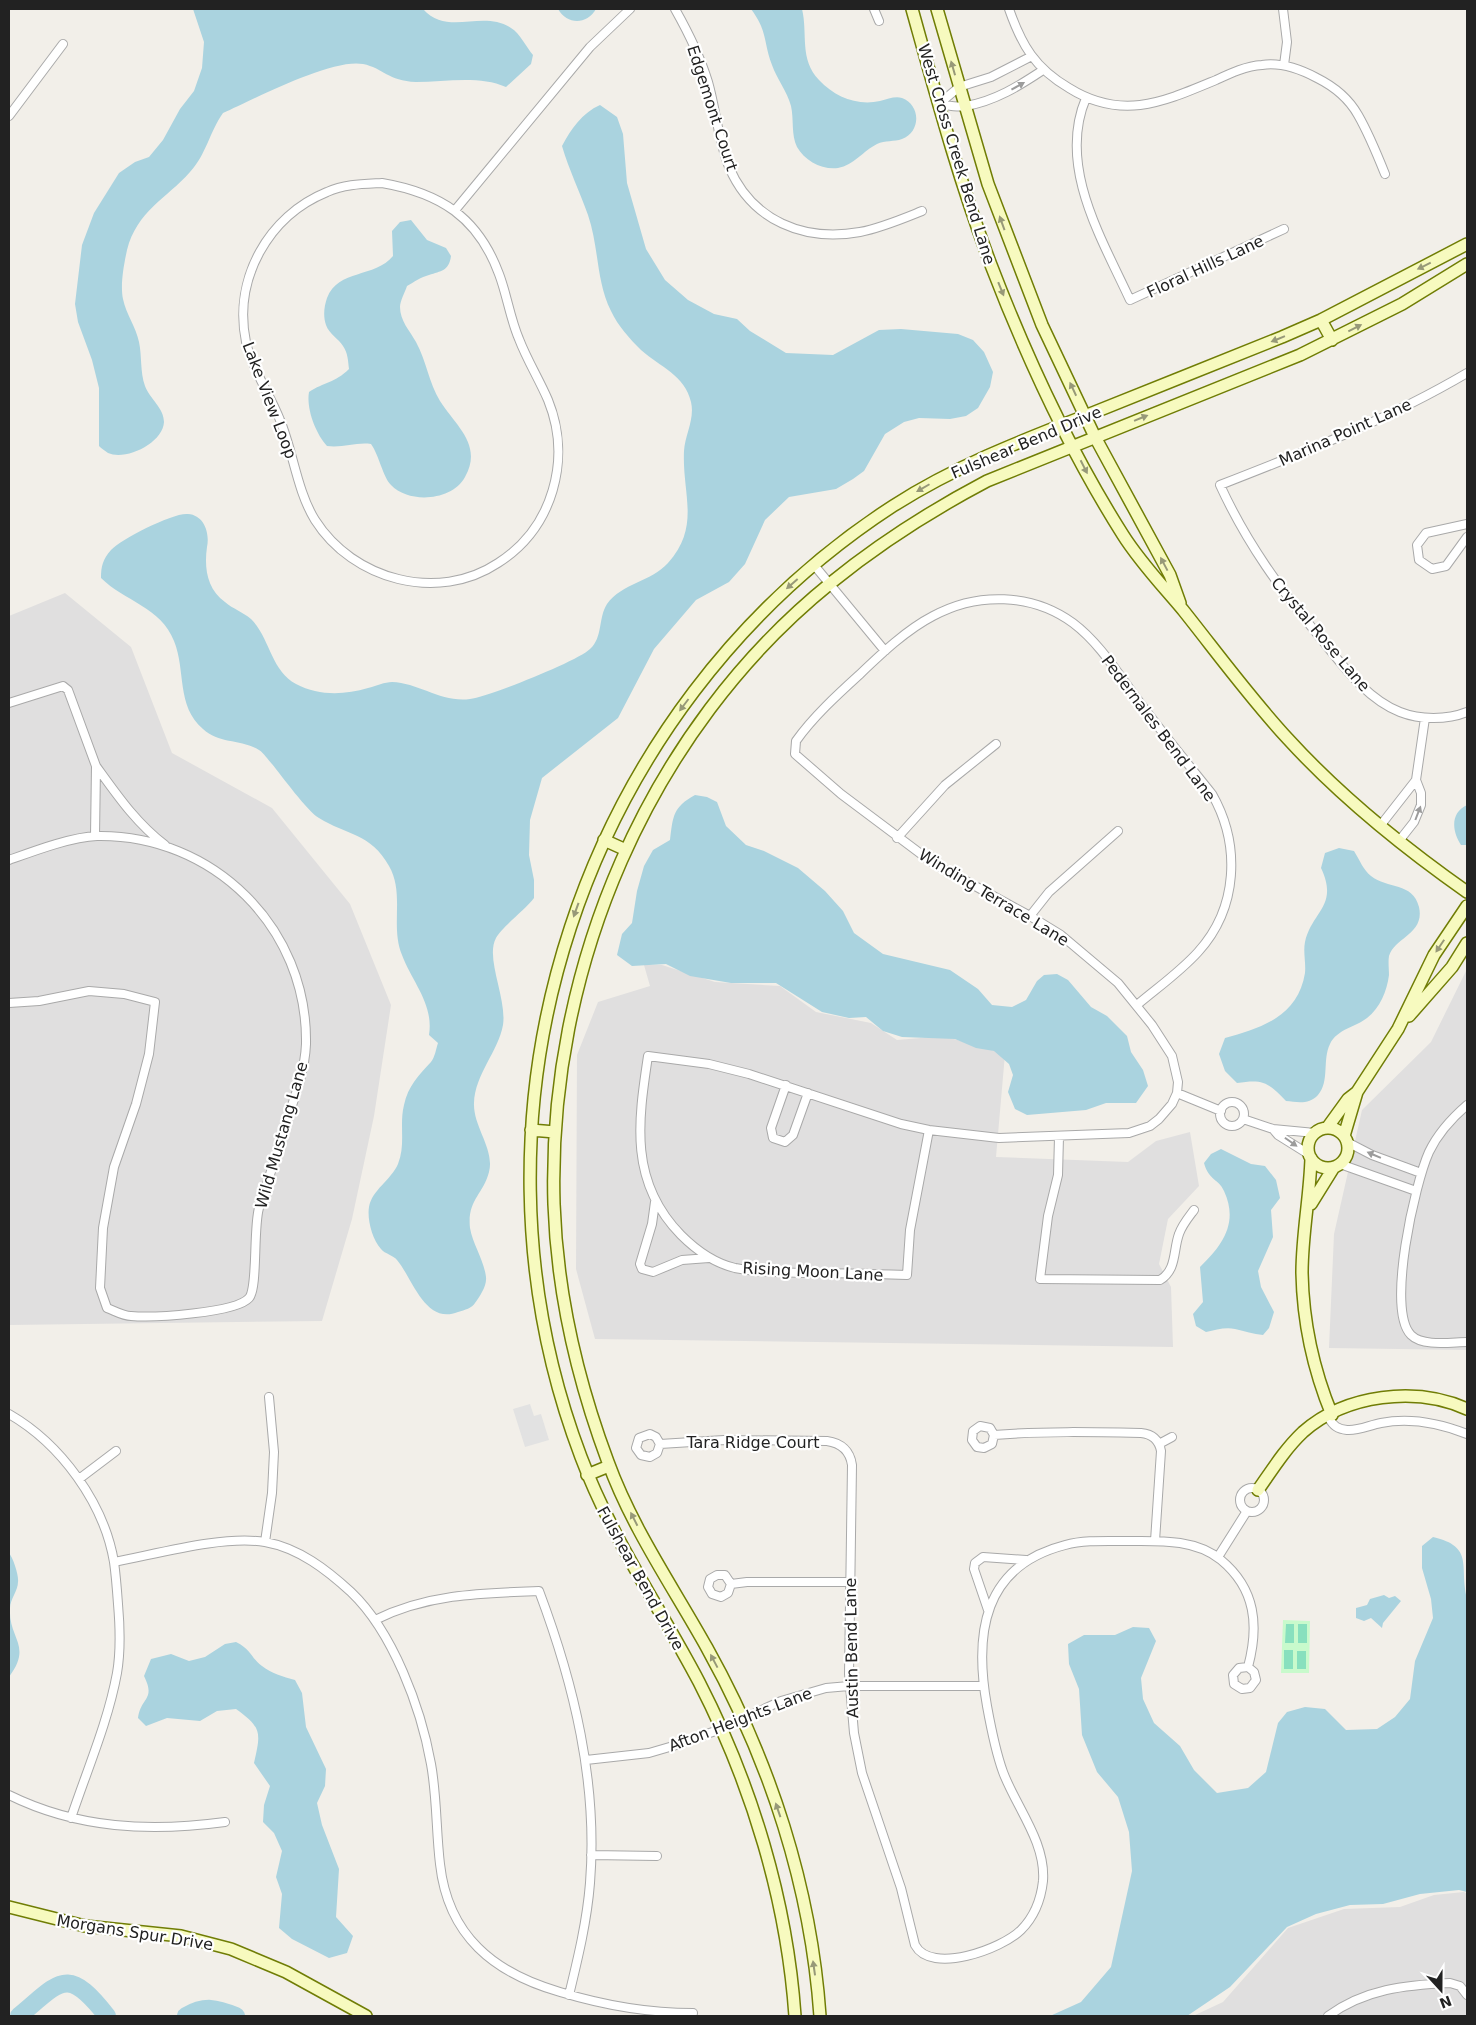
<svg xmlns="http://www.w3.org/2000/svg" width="1476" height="2025" viewBox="0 0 1476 2025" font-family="'DejaVu Sans',sans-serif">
	<rect width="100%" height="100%" fill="#f2efe9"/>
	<!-- residential -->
	<path fill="#e0dfdf" d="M65 593 131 647 172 753 272 808 350 904 391 1005 374 1116 352 1219 322 1321 9 1325V616Z
		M644 965H662L715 982 780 986 816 1012 871 1023 897 1040 944 1036 1005 1054 996 1157 1128 1162 1156 1141 1190 1132 1199 1186 1168 1219 1159 1264 1171 1287 1173 1347 595 1339 576 1269 577 1055 598 1002 650 986Z
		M1467 969V1350L1329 1348 1334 1234 1362 1110 1431 1042Z
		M1464 1892 1467 1894V2016H1193L1223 2002 1288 1928 1344 1909 1400 1907 1434 1895Z"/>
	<!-- park -->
	<path fill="#c8facc" d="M1283 1620 1310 1621 1309 1673H1281Z"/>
	<!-- pitch -->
	<path fill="#88e0be" d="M1286 1624H1294V1643H1285Z
		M1298 1624H1307V1643H1298Z
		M1284 1650H1293V1669H1284Z
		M1297 1651H1306V1669H1297Z"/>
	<!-- parking -->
	<path fill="#e2e2e2" d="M530 1404 534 1416 541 1414 549 1440 525 1447 513 1409Z"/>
	<!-- water -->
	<path fill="#aad3df" d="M193 9H423C448 37 482 9 511 28 520 33 526 47 533 55L531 64 506 87C479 75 445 82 416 82 388 81 383 68 363 64 332 58 254 99 223 113 210 131 206 155 190 172 166 199 137 211 127 250 124 264 120 285 123 299 126 314 136 327 139 342 142 356 140 372 145 386 150 399 164 408 164 422 163 443 126 461 108 453 105 451 101 448 99 446V388L92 360 78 322 75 304 82 245 94 213 119 173 135 162 149 157 163 140 180 109 194 91 202 68 204 42Z
		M558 9H596C587 25 567 25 558 9Z
		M751 9H802C808 34 799 59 819 80 835 97 857 106 880 101 888 99 895 96 902 98 921 105 921 132 902 139 894 142 885 140 877 144 863 151 854 165 838 168 822 170 805 161 797 147 791 135 794 119 791 106 787 91 777 79 772 65 763 41 768 32 751 9Z
		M600 105 617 117 623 134 627 183 646 249 665 280 688 300 714 314 737 319 750 331 786 353 833 355 879 330 901 329 958 334 973 340 984 352 993 372 990 387 978 408 966 416 950 419 919 418 904 422 885 434 864 471 853 479 836 489 789 497 765 520 745 564 729 582 696 600 654 649 618 718 542 778 530 820 529 855 534 880V898C525 910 502 927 496 938 485 958 507 998 503 1025 498 1052 475 1074 474 1103 473 1127 495 1149 489 1172 483 1195 467 1200 470 1228 473 1245 484 1260 486 1277 487 1286 480 1296 475 1303 472 1308 465 1310 458 1312 425 1325 413 1279 397 1260 393 1255 385 1254 381 1249 372 1239 367 1219 369 1207 372 1190 391 1180 398 1164 406 1144 399 1125 404 1105 408 1086 419 1075 431 1062 435 1057 436 1049 438 1043L429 1035C434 1004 412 982 402 955 390 926 405 894 389 866 371 833 346 835 319 818 308 812 281 775 272 764 268 760 264 753 259 750 241 739 219 744 203 729 176 706 186 670 174 641 161 607 124 601 101 578 101 566 103 559 111 550 121 539 174 512 188 514 204 515 210 533 207 547 204 568 207 589 225 602 233 609 243 612 251 619 270 638 271 671 296 684 319 696 344 695 368 688 376 686 385 682 392 682 419 683 442 703 470 699 488 697 578 661 590 649 603 637 598 618 607 604 622 583 651 582 668 563 701 526 682 494 684 451 685 435 695 419 691 402 685 375 660 367 641 350 630 339 618 326 611 311 596 281 599 247 588 215 580 192 569 170 562 146 571 129 582 113 600 105Z
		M411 220 427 240 446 248 451 256C449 271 441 271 429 275 421 277 414 282 407 286 405 292 400 301 400 307 400 321 410 331 416 342 426 360 429 383 440 401 456 426 483 445 465 477 452 501 409 504 391 485 383 477 379 455 371 444 356 442 343 448 327 446 316 434 306 409 309 392 324 382 335 383 349 369 348 361 348 353 343 346 339 339 329 334 326 325 323 316 324 307 327 298 338 269 375 278 393 256L392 231 400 222Z
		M695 795 707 797 717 802 726 826 746 845 764 851 798 868 825 891 843 911 854 933 883 954 950 970 978 989 992 1005 1012 1007 1026 1000 1037 981 1044 975 1057 974 1068 980 1091 1007 1107 1016 1127 1036 1131 1052 1143 1070 1148 1086 1136 1103H1106L1086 1110 1027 1115 1015 1109 1008 1092 1013 1075 1009 1064 994 1051 976 1048 955 1039 902 1037 883 1031 866 1017 849 1018 822 1012 776 983H731L690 976 666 964 632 966 617 955 622 934 632 923 637 891 644 866 653 850 670 840C673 816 673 807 695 795Z
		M1467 805V845H1461C1452 831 1450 813 1467 805Z
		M1339 848 1354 851C1359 859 1364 871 1371 876 1387 889 1413 882 1419 907 1425 934 1395 937 1389 956 1388 962 1389 969 1389 975 1387 991 1380 1008 1367 1018 1356 1027 1337 1029 1330 1044 1322 1060 1330 1081 1318 1095 1309 1105 1297 1102 1286 1101 1268 1082 1263 1079 1237 1083L1225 1071 1219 1054 1225 1038C1262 1028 1298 1016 1305 973 1306 963 1303 952 1305 942 1312 911 1339 906 1321 868L1325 853Z
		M1221 1149 1251 1164 1265 1166 1276 1180 1280 1198 1271 1210 1273 1237 1258 1271 1261 1287 1274 1312 1269 1328 1263 1335C1253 1334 1245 1331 1235 1329 1225 1327 1216 1330 1206 1332L1196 1326 1193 1314 1203 1302 1200 1267C1222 1246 1239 1223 1224 1191 1219 1179 1209 1181 1204 1163L1211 1154Z
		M1433 1537C1475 1547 1459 1566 1467 1598V1892L1459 1890 1420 1894 1383 1904 1350 1905 1316 1914 1287 1927 1230 1987 1187 2016H1050L1081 2002 1111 1967 1132 1871 1129 1832 1118 1797 1097 1772 1082 1735 1079 1689 1069 1664 1068 1644 1084 1635H1115L1133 1627 1149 1628 1156 1641 1141 1678 1143 1699 1154 1723 1180 1746 1194 1770 1217 1793 1248 1788 1266 1772 1278 1723 1287 1712 1305 1707 1325 1709 1346 1730 1377 1729 1395 1717 1410 1699 1415 1661 1433 1618 1431 1599 1422 1568V1546Z
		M9 1553C13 1558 19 1575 18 1582 18 1591 10 1599 10 1608 8 1639 33 1645 9 1677Z
		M1384 1595 1389 1598 1395 1596 1401 1601 1383 1623 1382 1628 1371 1618 1364 1621 1356 1618V1608L1367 1605 1370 1599Z
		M236 1642C252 1650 250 1657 262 1666 271 1673 283 1677 295 1680L302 1693 306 1727 326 1769 325 1786 317 1803 322 1825 339 1869 336 1917 353 1936 347 1953 329 1958 292 1939 279 1928 282 1894 276 1877 282 1851 274 1833 263 1822 264 1805 270 1786 254 1763C261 1732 262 1728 236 1709L217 1711 200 1721 167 1718 146 1726 138 1718C141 1697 156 1700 144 1676L151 1659 171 1654 189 1661 205 1657 225 1644Z"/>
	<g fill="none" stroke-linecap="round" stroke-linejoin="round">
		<!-- river -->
		<path stroke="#aad3df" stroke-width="18" d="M19 2016C61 1981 67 1965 107 2016
			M186 2016C205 2005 216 2008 236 2016"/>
		<defs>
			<path id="street" d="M675 9C688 32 700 56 708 82 716 110 718 139 729 167 752 221 804 242 860 232 881 228 902 219 922 211
				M874 9 879 21
				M1009 9C1022 46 1035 68 1069 88 1122 121 1163 102 1216 80 1231 73 1246 66 1262 65 1281 62 1300 69 1317 78 1333 86 1349 99 1358 115 1369 134 1377 154 1385 174
				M1283 9 1287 42 1284 65
				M1086 98C1057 166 1102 239 1130 300L1284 229
				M939 104C947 105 958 108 966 106 995 101 1019 86 1043 70
				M939 104 959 87 991 77 1030 57
				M9 116 63 44
				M382 183C440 193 478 217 499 274 507 295 510 318 519 339 527 360 539 379 548 400 572 459 553 528 498 563 438 603 353 580 315 520 297 491 293 451 280 420 270 394 252 369 246 342 233 279 268 216 327 192 345 184 363 184 382 183Z
				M456 209 590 47 630 9
				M1467 373C1389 419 1305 452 1220 485 1247 544 1281 590 1322 640 1344 667 1367 699 1400 712 1420 720 1447 720 1467 712
				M1467 524 1426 533 1417 545 1419 560 1432 569 1446 566 1467 537
				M814 565 885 651
				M9 703 63 686 68 690 96 766 95 836
				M96 766C117 795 136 823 165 845
				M1380 826 1416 780
				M897 838 945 785 996 744
				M1399 841 1414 822 1421 805V793L1416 780 1425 718
				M9 860C34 851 71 837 97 836 213 834 308 928 306 1044 305 1069 296 1094 288 1117 279 1147 269 1178 259 1208 253 1229 258 1288 249 1298 236 1313 152 1318 131 1316 123 1316 115 1311 107 1308L100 1288 103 1228 114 1167 136 1104 149 1054 155 1002 124 994 89 991 39 1001 9 1003
				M1030 916 1049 892 1118 831
				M786 1085 771 1128 773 1138 785 1142 793 1135 808 1093
				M1177 1093 1221 1111
				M1220 1114a12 12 0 1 1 24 0a12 12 0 1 1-24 0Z
				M1467 1105C1452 1118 1438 1133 1429 1152 1415 1183 1386 1310 1411 1335 1423 1347 1452 1342 1467 1342
				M1243 1119 1273 1129 1315 1133
				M1273 1129 1278 1135 1310 1155
				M929 1130 910 1230 907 1275C874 1274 841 1273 807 1273 783 1272 759 1273 735 1268 714 1263 696 1250 681 1235 629 1182 638 1122 648 1056L709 1064 749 1074 901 1124 929 1130 999 1138 1129 1133 1150 1126 1159 1119 1172 1104 1177 1093 1178 1082 1172 1056 1152 1025 1118 983 1061 935 1030 916 933 863 841 794 795 754 796 741C813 717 837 695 859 675 881 654 906 630 933 616 977 592 1032 593 1073 623 1101 644 1120 677 1141 704 1164 735 1188 764 1212 794 1241 845 1238 908 1198 952 1180 972 1157 988 1137 1005
				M1059 1137 1058 1175 1048 1216 1040 1279 1160 1280C1177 1270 1173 1250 1179 1234 1182 1225 1188 1218 1194 1210
				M1347 1142 1372 1155 1421 1173
				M1340 1164 1416 1191
				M655 1202 652 1224 640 1264 642 1269 653 1272 682 1260 709 1258
				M9 1414C61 1444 104 1503 114 1562 116 1576 117 1590 118 1604 120 1627 121 1650 117 1673 108 1722 87 1770 71 1818
				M1332 1415 1329 1418C1333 1426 1338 1429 1347 1430 1358 1431 1370 1425 1381 1423 1411 1417 1439 1423 1467 1434
				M994 1435 990 1428 980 1426 973 1431 972 1440 977 1447 984 1448 992 1444 994 1435C1043 1431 1092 1432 1141 1433 1152 1434 1159 1440 1161 1451L1155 1541
				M660 1444 657 1453 650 1457 641 1455 636 1448 639 1438 650 1434 656 1437 660 1444 724 1440 827 1441C841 1443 850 1451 852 1465L849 1674 854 1733 862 1773 901 1888 915 1945C931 1975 1002 1949 1021 1930 1034 1917 1041 1899 1043 1881 1046 1842 1016 1807 1003 1772 995 1750 991 1728 987 1706 974 1634 983 1566 1065 1545 1084 1540 1104 1541 1124 1541 1156 1541 1195 1538 1221 1560 1256 1589 1259 1626 1248 1667L1254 1672 1256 1680 1250 1688 1242 1689 1234 1684 1233 1675 1239 1668 1248 1667
				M1159 1444 1172 1437
				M79 1479 116 1451
				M1240 1500a12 12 0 1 1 24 0a12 12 0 1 1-24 0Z
				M265 1542 272 1493 274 1452 269 1397
				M1218 1557 1247 1511
				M114 1562C157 1554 223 1535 265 1542 299 1548 327 1570 351 1592 393 1632 421 1708 431 1764 437 1797 436 1831 440 1864 448 1936 494 1973 560 1992 603 2005 648 2013 693 2013
				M731 1584 725 1575H717L710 1579 708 1587 712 1594 721 1597 728 1593 731 1584 747 1582H849
				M988 1610 974 1569 975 1563 983 1557 1026 1560
				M375 1620C427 1594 481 1593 539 1591 574 1684 598 1783 590 1883 587 1921 578 1958 569 1995
				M586 1760 649 1753 673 1746 721 1729 781 1701 826 1688 849 1686H984
				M9 1795C78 1829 150 1832 225 1822
				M591 1855 657 1856
				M1328 2016C1365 1989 1405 1985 1450 1983L1460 1986 1467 1995"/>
			<path id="secondary" d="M912 9C936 95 959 181 991 265 1026 356 1071 453 1123 535 1140 562 1162 585 1183 610 1218 654 1250 698 1288 739 1341 797 1403 847 1467 892
				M937 9 988 184 1042 325 1095 437 1170 575 1180 603
				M1321 320 1332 340
				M604 840 626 850
				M1409 1016 1452 967 1467 943
				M1327 1128 1348 1099 1357 1092 1398 1029 1434 955 1467 906
				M1308 1148a20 20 0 1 1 40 0a20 20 0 1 1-40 0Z
				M531 1130 555 1132
				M1344 1136 1357 1092
				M1311 1158C1310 1196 1302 1234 1302 1273 1303 1322 1313 1369 1332 1415
				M1311 1204 1334 1167
				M587 1475 609 1466
				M1258 1490C1272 1470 1285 1449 1303 1432 1346 1394 1416 1386 1467 1409
				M9 1907 85 1926 181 1936 231 1949 286 1972 366 2016
				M795 2016C787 1901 752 1785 699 1682 659 1606 612 1539 581 1457 449 1109 581 709 893 506 954 467 1018 442 1085 416 1151 390 1216 363 1282 337L1321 320 1467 244
				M820 2016C811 1887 770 1761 707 1648 673 1587 632 1528 608 1462 577 1379 557 1292 554 1204 547 970 648 730 832 582 880 543 932 510 987 481L1300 355 1402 304 1467 264"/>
		</defs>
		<!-- street casing -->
		<use href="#street" stroke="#a9a9a9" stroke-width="10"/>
		<!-- secondary casing -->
		<use href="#secondary" stroke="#707d05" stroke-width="14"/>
		<!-- street -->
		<use href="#street" stroke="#fff" stroke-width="8"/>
		<!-- secondary -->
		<use href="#secondary" stroke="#f7fabf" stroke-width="11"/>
	</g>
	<!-- one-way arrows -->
	<defs><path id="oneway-solid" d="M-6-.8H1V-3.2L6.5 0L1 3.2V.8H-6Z" transform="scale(1.25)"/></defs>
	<g fill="#979978">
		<use href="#oneway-solid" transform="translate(953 68) rotate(-106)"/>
		<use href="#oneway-solid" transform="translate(1002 223) rotate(-110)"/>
		<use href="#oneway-solid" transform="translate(1424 266) rotate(154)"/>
		<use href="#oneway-solid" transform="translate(1001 289) rotate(68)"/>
		<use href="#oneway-solid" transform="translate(1355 328) rotate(-27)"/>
		<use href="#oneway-solid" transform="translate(1278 339) rotate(158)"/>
		<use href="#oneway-solid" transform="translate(1073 389) rotate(-115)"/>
		<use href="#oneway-solid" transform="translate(1141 418) rotate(-22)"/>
		<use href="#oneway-solid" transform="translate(1084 467) rotate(63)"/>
		<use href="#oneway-solid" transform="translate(923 488) rotate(150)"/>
		<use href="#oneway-solid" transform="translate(1164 564) rotate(-118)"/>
		<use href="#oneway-solid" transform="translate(792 584) rotate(139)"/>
		<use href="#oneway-solid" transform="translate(684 705) rotate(127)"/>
		<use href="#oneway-solid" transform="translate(576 910) rotate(110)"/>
		<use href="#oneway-solid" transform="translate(1440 946) rotate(124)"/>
		<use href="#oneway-solid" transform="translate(634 1519) rotate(-117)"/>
		<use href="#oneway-solid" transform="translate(714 1661) rotate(-118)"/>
		<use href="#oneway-solid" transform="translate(778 1810) rotate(-109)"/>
		<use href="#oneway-solid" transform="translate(814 1968) rotate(-98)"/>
	</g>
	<g fill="#9c9c9c">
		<use href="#oneway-solid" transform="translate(1018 86) rotate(-29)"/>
		<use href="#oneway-solid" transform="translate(1418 813) rotate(-69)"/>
		<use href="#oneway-solid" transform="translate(1291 1142) rotate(35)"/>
		<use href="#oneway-solid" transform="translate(1374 1155) rotate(-157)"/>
	</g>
	<g text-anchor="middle" stroke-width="4.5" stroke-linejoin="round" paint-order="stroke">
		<!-- street labels -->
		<g font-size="16" fill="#222" stroke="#fff">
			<text transform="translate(713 108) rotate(72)" y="6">Edgemont Court</text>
			<text transform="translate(957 154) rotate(73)" y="6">West Cross Creek Bend Lane</text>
			<text transform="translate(1205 266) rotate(-25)" y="6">Floral Hills Lane</text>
			<text transform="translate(270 400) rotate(69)" y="6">Lake View Loop</text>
			<text transform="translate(1345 432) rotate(-24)" y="6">Marina Point Lane</text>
			<text transform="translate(1026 442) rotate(-23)" y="6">Fulshear Bend Drive</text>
			<text transform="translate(1321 634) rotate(50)" y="6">Crystal Rose Lane</text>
			<text transform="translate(1159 728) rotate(53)" y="6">Pedernales Bend Lane</text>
			<text transform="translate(994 897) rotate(31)" y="6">Winding Terrace Lane</text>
			<text transform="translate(281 1135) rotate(-74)" y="6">Wild Mustang Lane</text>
			<text transform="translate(813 1271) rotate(3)" y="6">Rising Moon Lane</text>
			<text x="753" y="1448">Tara Ridge Court</text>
			<text transform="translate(641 1578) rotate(61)" y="6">Fulshear Bend Drive</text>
			<text transform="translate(851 1648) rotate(-91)" y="6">Austin Bend Lane</text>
			<text transform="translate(740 1719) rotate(-21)" y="6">Afton Heights Lane</text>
			<text transform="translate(135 1932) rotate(9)" y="6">Morgans Spur Drive</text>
		</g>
	</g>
	<!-- border -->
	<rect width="1476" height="2025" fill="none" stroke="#222222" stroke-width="20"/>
	<!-- north arrow -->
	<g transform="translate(1441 1990) rotate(159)" stroke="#ffffff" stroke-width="4" paint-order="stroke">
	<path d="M0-4L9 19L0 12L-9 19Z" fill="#222222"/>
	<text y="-8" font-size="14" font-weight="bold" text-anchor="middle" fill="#222222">N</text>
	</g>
</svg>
